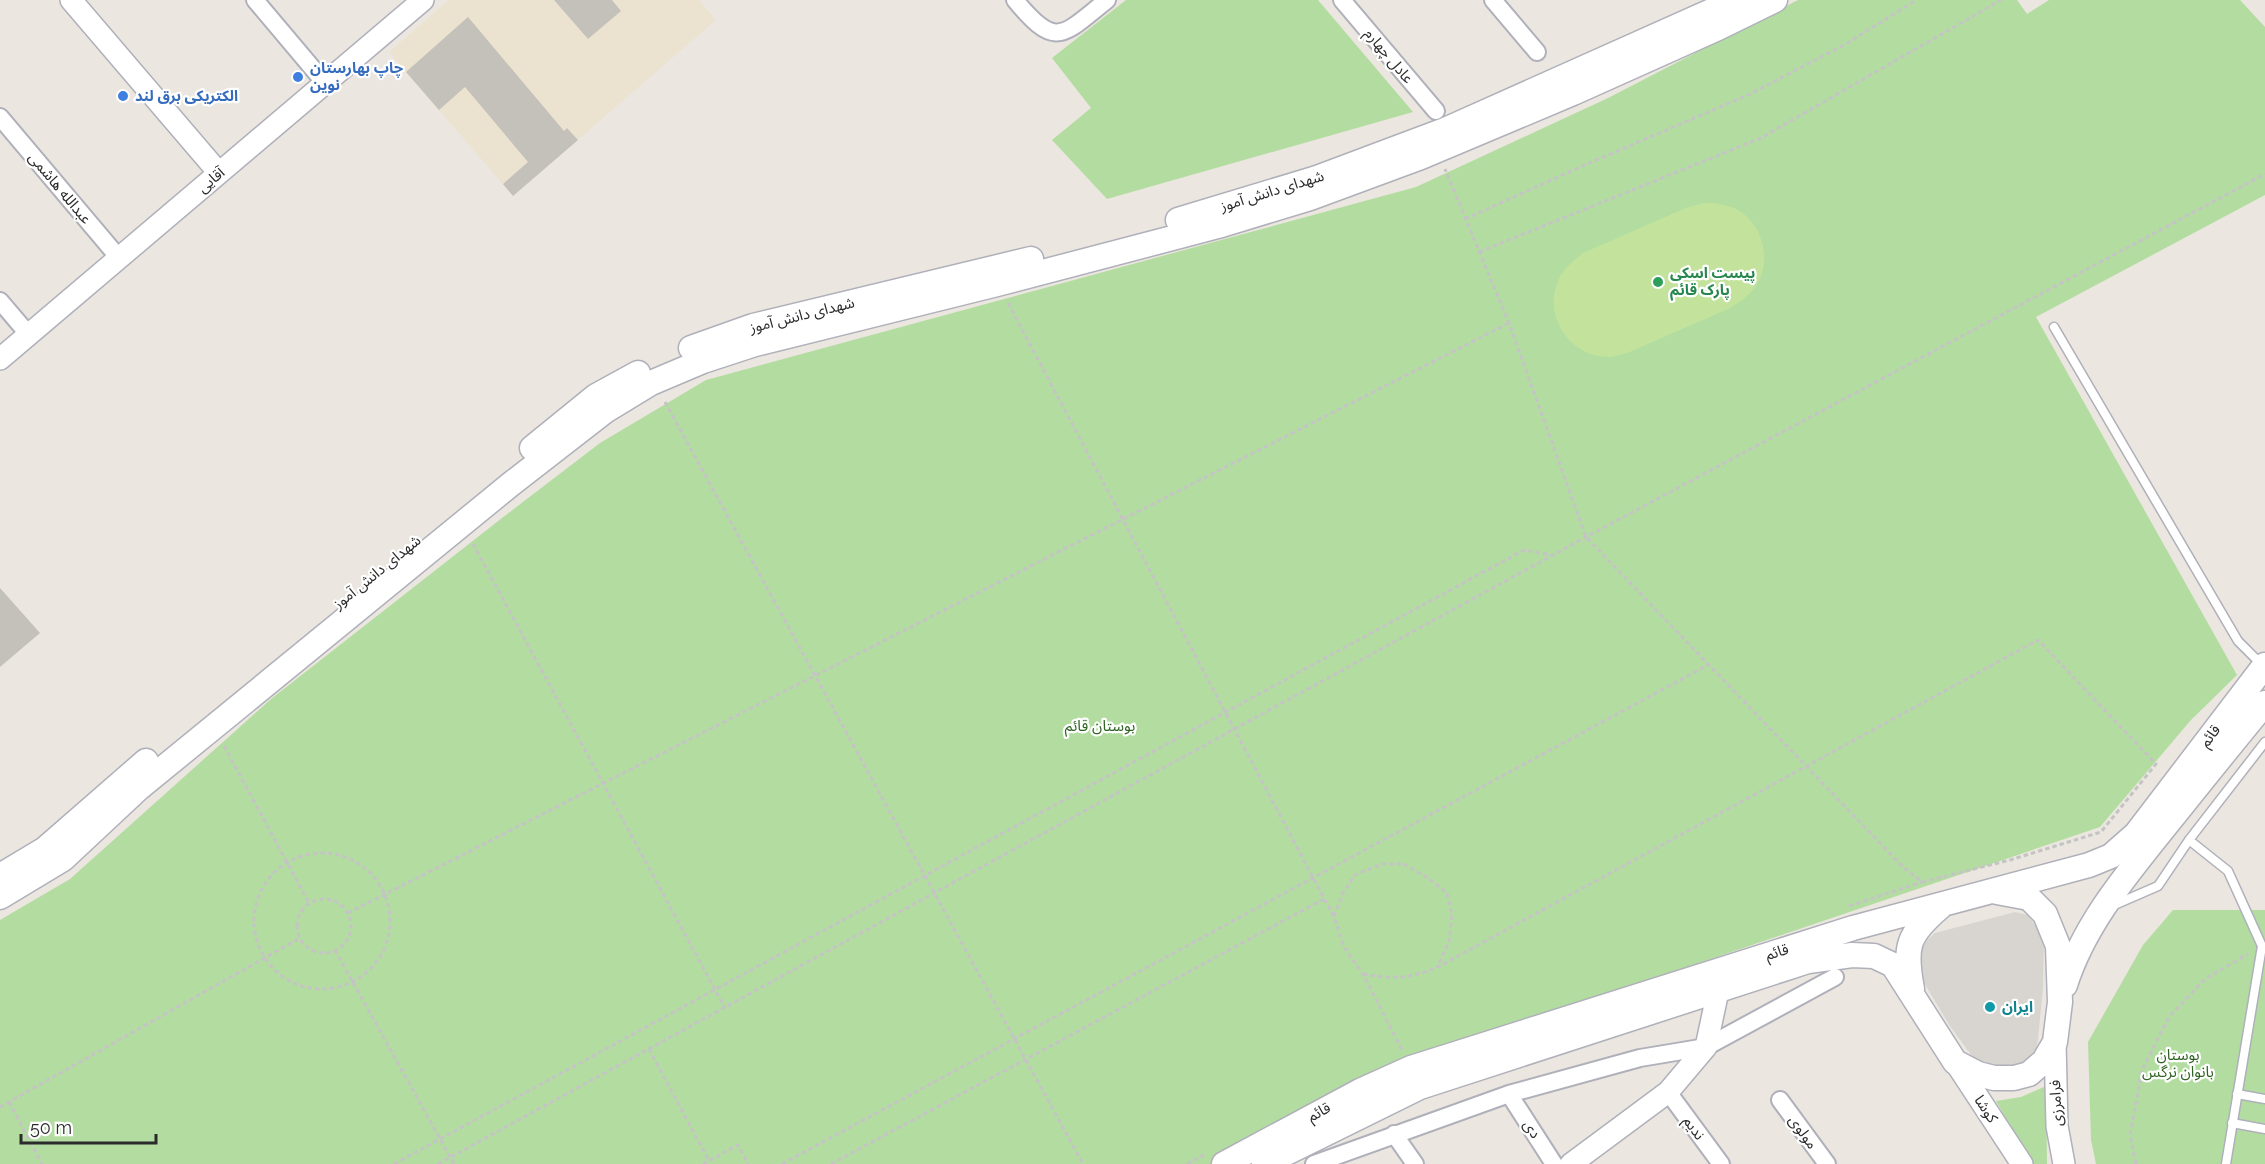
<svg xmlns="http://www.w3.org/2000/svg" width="2265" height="1164" viewBox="0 0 2265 1164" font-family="Raleway,'Noto Sans Arabic',sans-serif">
	<rect width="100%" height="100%" fill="#ebe6df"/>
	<!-- education -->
	<path fill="#ebe3d0" d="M449 0H699L716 20 513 196 389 52Z"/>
	<!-- green -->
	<path fill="#b3dda0" d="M1126 0H1318L1413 112 1107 199 1052 140 1091 108 1052 58Z
		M1798 0H2017L2027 14 2049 0H2240L2265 27V195L2036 317 2237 675 2191 720 2100 827 1378 1072 1217 1164H0V920L70 879 271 699 502 518 600 443 706 380 1416 187 1608 98Z
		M2173 910H2265V1164H2096L2091 1140 2088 1042 2143 945Z
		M2046 1086 2047 1164H2032L1996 1101 2021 1097Z"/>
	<!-- pitch -->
	<path fill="#c3e39d" d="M1704 203C1715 203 1725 204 1736 209 1763 223 1773 262 1755 287 1749 296 1740 302 1730 308L1627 353C1621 354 1614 357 1609 357 1570 357 1543 317 1558 281 1563 269 1573 261 1583 253L1686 208Z"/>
	<!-- plaza -->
	<path fill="#d8d5d1" d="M2015 912 2028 915 2044 938 2043 988 2037 1049 2030 1061 2021 1068 1997 1070 1974 1059 1950 1026 1920 976 1921 951 1926 941 1935 933Z"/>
	<!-- building -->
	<path fill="#c4c0ba" d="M554 0H612L621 11 588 39Z
		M468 17 564 131 567 128 578 140 513 196 503 184 528 162 465 87 439 110 406 72Z
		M0 588 40 633 0 667Z"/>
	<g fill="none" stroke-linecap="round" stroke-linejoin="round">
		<defs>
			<path id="service" d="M2054 327 2238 641 2263 666
				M2189 840 2228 871 2262 946 2226 1164
				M2112 906 2158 886 2189 840 2265 742
				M2237 1094 2265 1099
				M2232 1123 2265 1129"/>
			<path id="minor" d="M255 0 325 83
				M1015 0C1056 50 1062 36 1107 0
				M1342 0 1436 111
				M1493 0 1537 52
				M0 117 119 258
				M0 301 29 335
				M1668 1092 1721 1164
				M1509 1094 1554 1164
				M1780 1100 1827 1164
				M1394 1134 1415 1164
				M1314 1164 1509 1094 1640 1058 1706 1047 1835 977"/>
			<path id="tertiary" d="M71 0 219 173
				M0 359 423 0
				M2055 1042 2057 1126 2064 1164
				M1955 1062 2022 1164
				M1571 1164 1668 1092 1706 1047 1718 991"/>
			<path id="secondary" d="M1178 220 1317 178 1445 130 1736 0
				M691 348 753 326 1031 259
				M532 448 596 396 638 373
				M0 876 45 849 146 761
				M0 897 63 859 139 788 511 484 605 411 651 383 703 361 755 344 997 284 1218 226 1310 198 1421 157 1573 93 1718 28 1775 0
				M2065 985C2084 924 2128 873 2167 824 2200 783 2232 743 2265 703
				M1912 989C1904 947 1907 935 1940 907
				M1224 1164 1360 1091 1411 1068 1853 928 2089 865 2111 856 2136 834 2265 665
				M1264 1164 1420 1087 1808 961 1852 955 1874 956 1893 965 1955 1062 1978 1074 1994 1078H2014L2029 1074 2044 1061 2055 1042 2060 1002 2058 946 2045 914 2029 898 1997 892"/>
		</defs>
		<!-- service casing -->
		<use href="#service" stroke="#afb0ba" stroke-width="11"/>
		<!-- minor casing -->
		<use href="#minor" stroke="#afb0ba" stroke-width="20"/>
		<!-- tertiary casing -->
		<use href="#tertiary" stroke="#afb0ba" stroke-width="24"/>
		<!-- secondary casing -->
		<use href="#secondary" stroke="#afb0ba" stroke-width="27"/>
		<!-- path -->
		<path stroke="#c4c4c4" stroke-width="3" stroke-dasharray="4.5 3" stroke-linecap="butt" d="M1465 219 1578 168 1748 95 1846 44 1916 0
			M1479 252 1761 138 2001 0
			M1008 303 1334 917 1344 947 1363 974 1402 1050
			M665 402 1083 1164
			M473 544 725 1008
			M224 746 309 903
			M254 921a68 68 0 1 1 136 0a68 68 0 1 1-136 0Z
			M297 926a27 27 0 1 1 54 0a27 27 0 1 1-54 0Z
			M1849 906 1922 882
			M348 913 1509 323
			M1334 916 1343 893 1355 875 1382 864H1404L1428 878 1447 893 1452 915 1449 942 1437 967
			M335 950 454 1164
			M1363 974C1394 979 1407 979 1436 968L2038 640 2156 764 2101 832 2010 860 1922 882 1903 867 1586 537 1509 323 1445 169
			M649 1049 709 1161
			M9 1102 42 1164
			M0 1107 300 938
			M394 1164 1524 550 1551 555
			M438 1164 1586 537 2265 174
			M703 1164 738 1145 748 1164
			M782 1164 1708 665
			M831 1164 1324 899
			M1187 1164 1207 1153
			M2136 1164 2130 1135 2142 1070 2169 1017 2205 979 2248 954"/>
		<!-- service -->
		<use href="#service" stroke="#fff" stroke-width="8"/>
		<!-- minor -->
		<use href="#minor" stroke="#fff" stroke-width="16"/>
		<!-- tertiary -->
		<use href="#tertiary" stroke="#fff" stroke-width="21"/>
		<!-- secondary -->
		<use href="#secondary" stroke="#fff" stroke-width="24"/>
	</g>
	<!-- markers -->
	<g fill="#3f7fe0" stroke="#fff" stroke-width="2">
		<circle cx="298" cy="77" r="6"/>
		<circle cx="123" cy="96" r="6"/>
	</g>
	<circle fill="#2e9e5b" stroke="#fff" stroke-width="2" cx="1658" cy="282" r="6"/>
	<circle fill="#0f9aa8" stroke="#fff" stroke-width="2" cx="1990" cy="1007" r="6"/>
	<g text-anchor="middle" stroke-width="4.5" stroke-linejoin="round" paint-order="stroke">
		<!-- street labels -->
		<g font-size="15" fill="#2b2b2b" stroke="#fff">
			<text transform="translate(1389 56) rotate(50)" y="5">عادل چهارم</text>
			<text transform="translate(211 180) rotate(-40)" y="5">آقایی</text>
			<text transform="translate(60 188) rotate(50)" y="5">عبدالله هاشمی</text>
			<text transform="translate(1272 191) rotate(-17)" y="5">شهدای دانش آموز</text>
			<text transform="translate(802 315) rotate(-14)" y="5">شهدای دانش آموز</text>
			<text transform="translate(377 572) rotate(-39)" y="5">شهدای دانش آموز</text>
			<text transform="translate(2210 736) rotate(-53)" y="5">قائم</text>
			<text transform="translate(1777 952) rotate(-17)" y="5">قائم</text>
			<text transform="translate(2056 1103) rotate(-93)" y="5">فرامرزی</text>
			<text transform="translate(1986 1109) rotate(57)" y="5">کوشا</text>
			<text transform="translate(1319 1112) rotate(-28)" y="5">قائم</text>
			<text transform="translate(1694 1128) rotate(54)" y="5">ندیم</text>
			<text transform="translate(1532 1129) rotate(57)" y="5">دی</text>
			<text transform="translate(1803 1132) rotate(54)" y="5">مولوی</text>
		</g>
		<!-- shop labels -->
		<g font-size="15" font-weight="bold" fill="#366cbe" stroke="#fff" text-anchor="start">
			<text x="310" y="73">چاپ بهارستان<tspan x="310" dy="17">نوين</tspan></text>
			<text x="135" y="101">الکتریکی برق لند</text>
		</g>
		<!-- leisure labels -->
		<g font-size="15" font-weight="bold" fill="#27864d" stroke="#fff" text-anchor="start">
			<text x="1670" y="278">پیست اسکی<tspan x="1670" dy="17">پارک قائم</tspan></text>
		</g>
		<!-- park labels -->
		<g font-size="15" fill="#2d6221" stroke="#fff">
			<text x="1100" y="731">بوستان قائم</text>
			<text x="2178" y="1060">بوستان<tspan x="2178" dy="17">بانوان نرگس</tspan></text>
		</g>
		<!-- culture labels -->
		<g font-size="15" font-weight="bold" fill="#0d838f" stroke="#fff" text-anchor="start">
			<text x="2002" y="1012">ایران</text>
		</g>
	</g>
	<!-- scale -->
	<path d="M21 1134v9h135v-9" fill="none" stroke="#2b2b2b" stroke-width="3"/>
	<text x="30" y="1134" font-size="18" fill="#2b2b2b" stroke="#ffffff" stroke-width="4.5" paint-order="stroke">50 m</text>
</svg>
